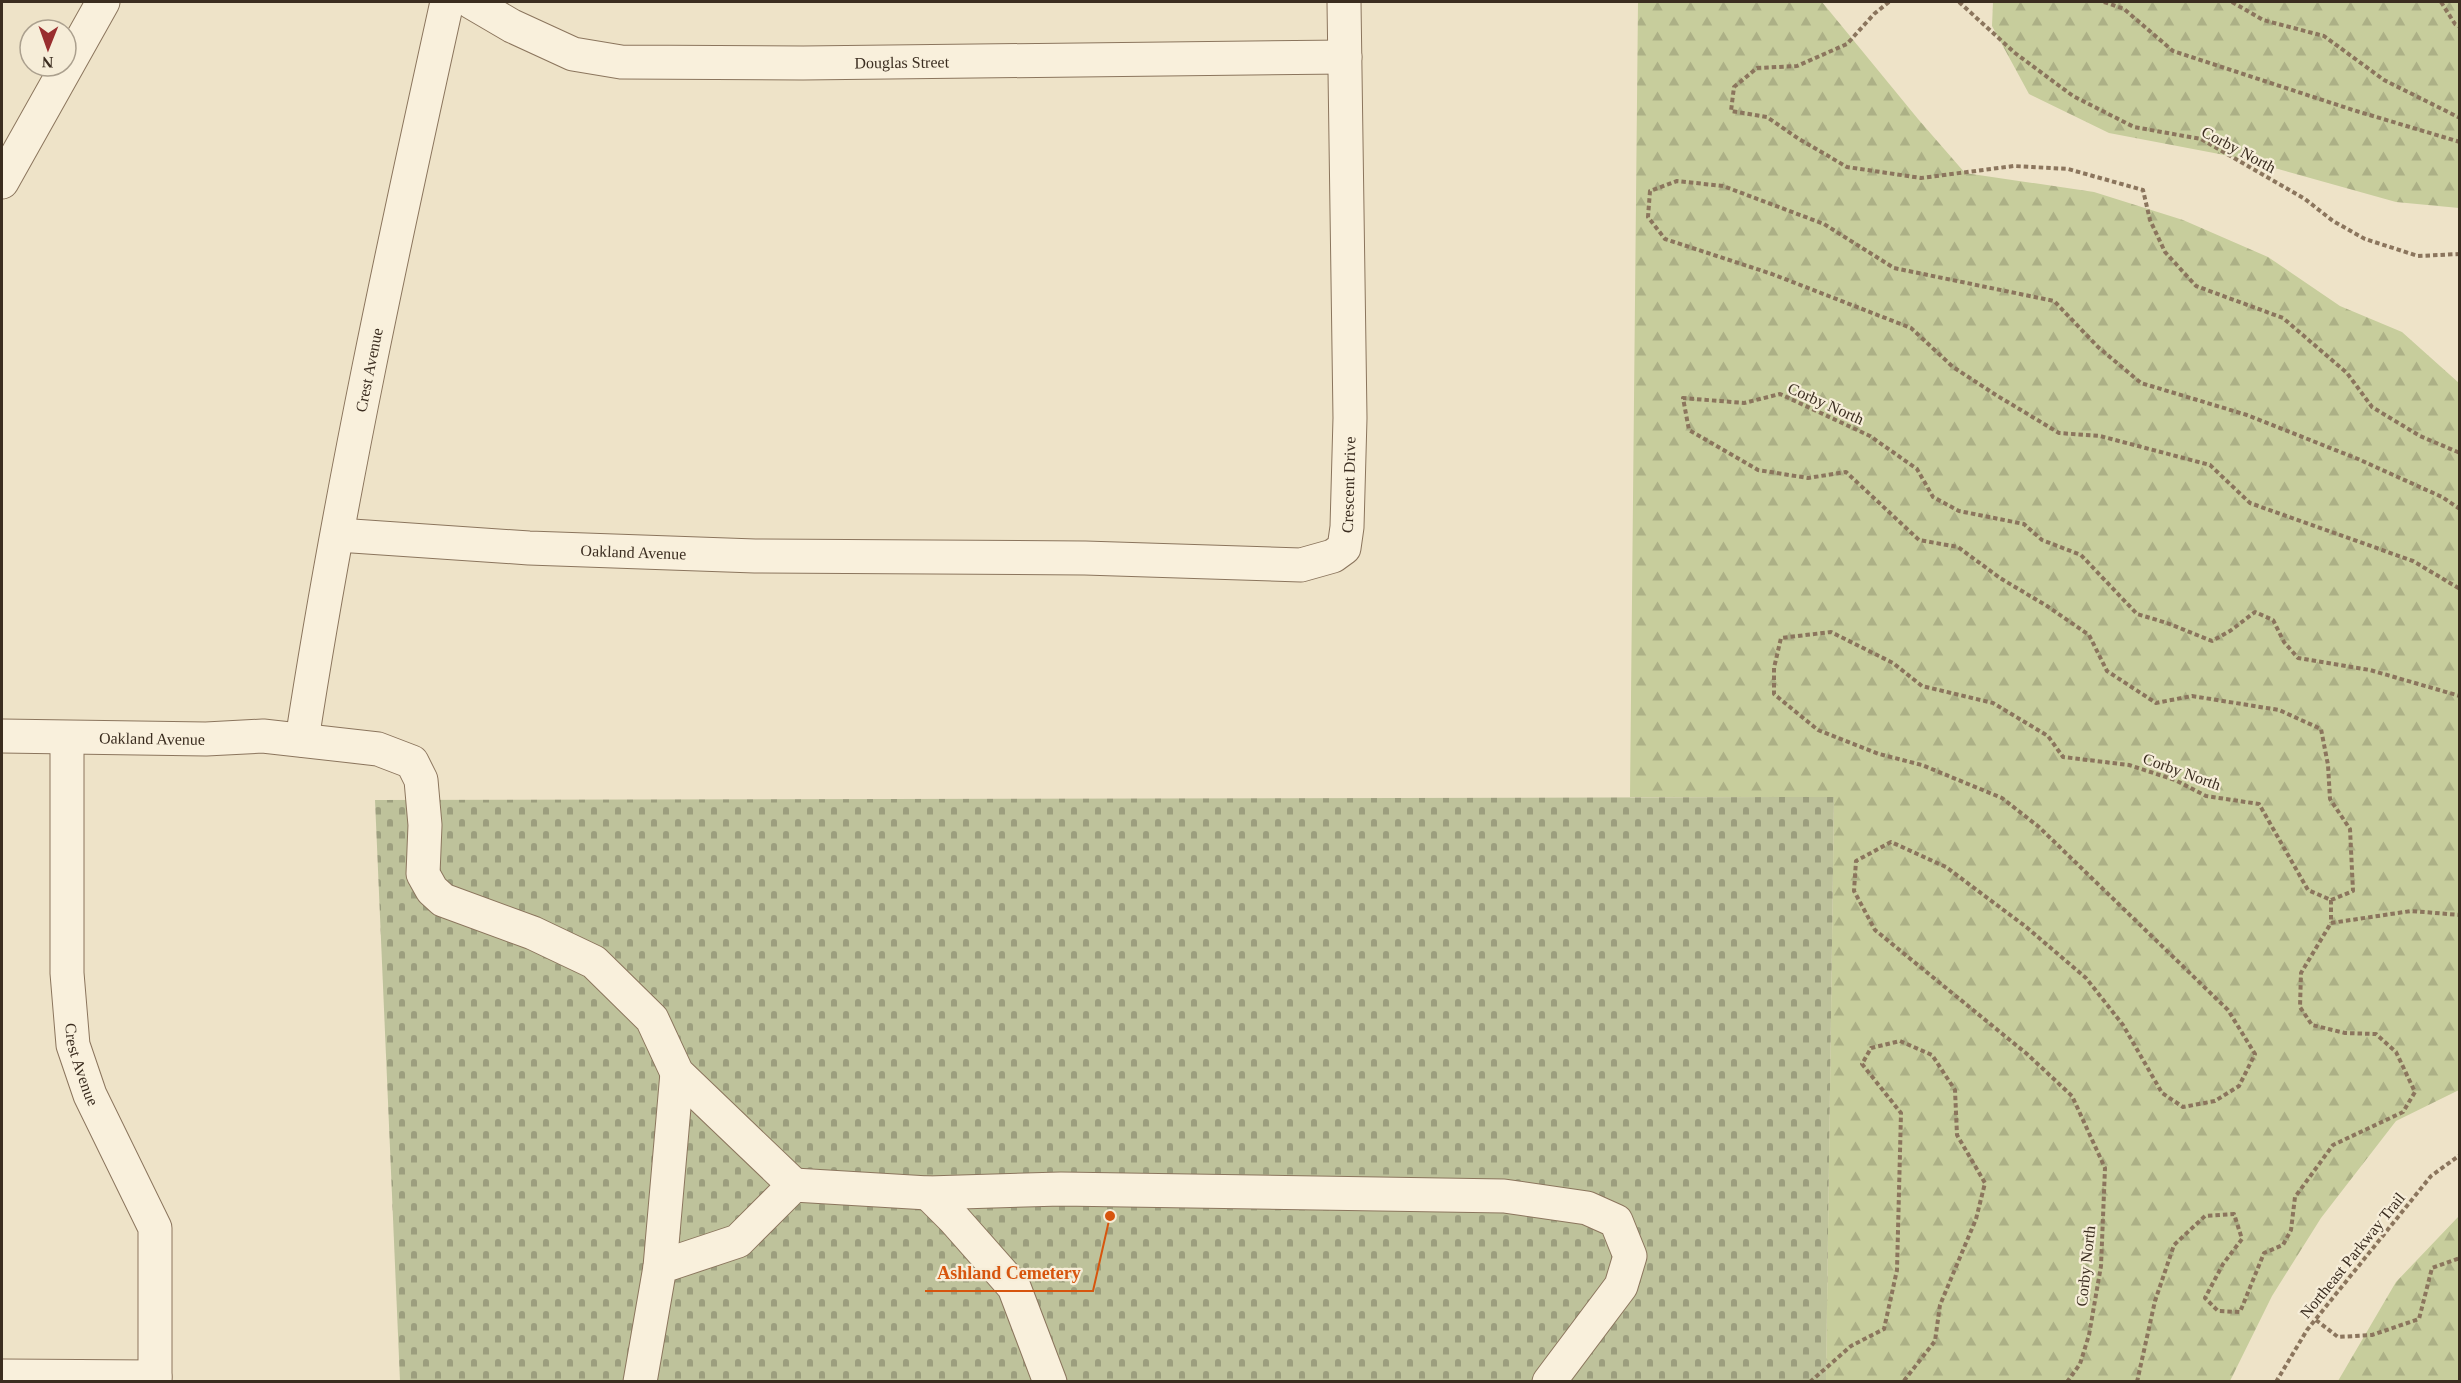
<svg xmlns="http://www.w3.org/2000/svg" width="2461" height="1383" viewBox="0 0 2461 1383" font-family="'Times New Roman',serif">
	<defs>
		<pattern id="forest-firs" width="22" height="20" patternUnits="userSpaceOnUse" patternTransform="scale(1.5)"><rect width="22" height="20" fill="#c7cd9c"/><path d="M5 1l3.5 6h-7zM16 11l3.5 6h-7z" fill="#acb086"/></pattern>
		<pattern id="cemetery-stones" width="16" height="16" patternUnits="userSpaceOnUse" patternTransform="scale(1.5)"><rect width="16" height="16" fill="#bec29b"/><path d="M2 7V4a2 2 0 0 1 4 0v3zM10 15v-3a2 2 0 0 1 4 0v3z" fill="#9c9e7e"/></pattern>
	</defs>
	<rect width="100%" height="100%" fill="#eee3c8"/>
	<!-- forest -->
	<path fill="url(#forest-firs)" d="M1638 2H1822L1918 119 1965 173 2094 192 2183 220 2268 257 2340 306 2402 332 2459 383V1090L2396 1121 2321 1218 2272 1296 2230 1381H1826L1834 797H1630Z
		M1993 2H2459V208L2396 202 2235 157 2109 133 2029 94 1992 26Z
		M2459 1216V1381H2338L2396 1282Z"/>
	<!-- cemetery -->
	<path fill="url(#cemetery-stones)" d="M1834 797 1826 1381H400L375 800Z"/>
	<g fill="none" stroke-linecap="round" stroke-linejoin="round">
		<defs>
			<g id="minor">
				<path id="s1" d="M471 2 512 26 573 54 621 62 803 63 1345 57"/>
				<path d="M2 182 103 2"/>
				<path id="s2" d="M338 535 529 548 755 556 1085 558 1301 565 1333 556 1344 548 1347 527 1350 418 1344 2"/>
				<path id="s3" d="M2 736 206 739 263 736 378 749 412 762 421 780 425 825 423 874 432 890 443 900 533 933 594 962 652 1019 677 1073 794 1185"/>
				<path id="s4" d="M67 738V973L73 1045 90 1095 155 1228V1382"/>
				<path id="s5" d="M302 740C340 492 393 247 447 2"/>
				<path d="M928 1193 954 1219 1014 1287 1050 1382"/>
				<path d="M660 1267 677 1073"/>
				<path d="M2 1376 155 1377"/>
				<path d="M640 1382 660 1267 738 1241 794 1185 928 1193 1061 1189 1504 1196 1587 1208 1616 1221 1630 1256 1621 1286 1549 1382"/>
			</g>
		</defs>
		<!-- minor casing -->
		<use href="#minor" stroke="#8b755d" stroke-width="35"/>
		<!-- path -->
		<path stroke="#8b755d" stroke-width="4" stroke-dasharray="4.5 3" stroke-linecap="butt" d="M1889 2 1874 14 1847 44 1797 66 1757 68 1734 87 1731 111 1767 117 1799 139 1847 167 1921 178 2014 166 2068 169 2143 190 2150 220 2165 252 2196 286 2283 318 2347 373 2372 407 2420 436 2460 453
			M1959 2 2015 53 2073 96 2134 127 2201 139 2305 199 2333 221 2365 239 2418 256 2460 254
			M2104 2 2124 9 2173 51 2353 110 2460 142
			M2232 2 2263 20 2324 36 2384 80 2460 118
			M2441 2 2455 24 2460 27
			M2460 509 2442 497 2358 459 2247 415 2141 383 2098 347 2054 301 1894 268 1824 224 1723 186 1677 181 1650 191 1648 217 1665 239 1772 274 1911 328 1953 367 1996 395 2059 433 2100 436 2210 465 2250 503 2413 561 2460 589
			M2331 900V923
			M2316 1320 2338 1337 2372 1335 2419 1319 2432 1268 2460 1258
			M1810 1382 1851 1346 1884 1329 1897 1270 1901 1113 1862 1064 1871 1048 1900 1041 1932 1055 1955 1090 1957 1135 1985 1183 1976 1219 1940 1305 1935 1341 1903 1382
			M2067 1382 2080 1364 2089 1335 2101 1266 2105 1168 2072 1096 2027 1054 1875 930 1854 891 1856 861 1891 842 1946 867 2025 926 2086 978 2123 1025 2162 1093 2183 1107 2215 1101 2239 1086 2255 1054 2228 1010 2039 827 2002 798 1922 765 1879 754 1818 730 1774 694V668L1781 638 1831 632 1893 663 1922 686 1993 703 2048 736 2063 757 2129 765 2175 780 2206 796 2259 804 2308 890 2331 900 2353 891 2350 829 2330 799 2328 765 2321 729 2279 710 2192 696 2156 703 2107 671 2089 635 2047 606 2000 578 1958 547 1919 540 1846 472 1808 478 1758 470 1689 430 1683 398 1744 403 1780 394 1870 436 1917 469 1933 497 1959 511 2024 524 2042 540 2081 555 2137 614 2167 623 2212 641 2230 631 2255 612 2273 620 2284 642 2298 658 2370 670 2460 696
			M2137 1382 2155 1301 2174 1245 2205 1216 2234 1214 2242 1239 2223 1264 2205 1298 2218 1311 2240 1312 2264 1253 2283 1245 2291 1230 2295 1197 2333 1145 2403 1112 2415 1092 2396 1052 2376 1034 2345 1033 2312 1025 2300 1007 2301 973 2331 923 2411 911 2460 915
			M2276 1382 2307 1330 2431 1176 2460 1155"/>
		<!-- minor -->
		<use href="#minor" stroke="#f9f0dc" stroke-width="33"/>
	</g>
	<g text-anchor="middle" stroke-width="4.5" stroke-linejoin="round" paint-order="stroke">
		<!-- street labels -->
		<g font-size="16" fill="#3b2d20" stroke="#f6edd8">
			<text dy="6" stroke="none"><textPath href="#s1" startOffset="444">Douglas Street</textPath></text>
			<text transform="translate(2239 149) rotate(28)" y="6">Corby North</text>
			<text dy="6" stroke="none"><textPath href="#s5" startOffset="376">Crest Avenue</textPath></text>
			<text transform="translate(1826 403) rotate(24)" y="6">Corby North</text>
			<text dy="6" stroke="none"><textPath href="#s2" startOffset="1074">Crescent Drive</textPath></text>
			<text dy="6" stroke="none"><textPath href="#s2" startOffset="296">Oakland Avenue</textPath></text>
			<text dy="6" stroke="none"><textPath href="#s3" startOffset="150">Oakland Avenue</textPath></text>
			<text transform="translate(2182 771) rotate(20)" y="6">Corby North</text>
			<text dy="6" stroke="none"><textPath href="#s4" startOffset="328">Crest Avenue</textPath></text>
			<text transform="translate(2352 1255) rotate(-51)" y="6">Northeast Parkway Trail</text>
			<text transform="translate(2085 1266) rotate(-84)" y="6">Corby North</text>
		</g>
	</g>
	<!-- callouts -->
	<path fill="none" stroke="#d7550e" stroke-width="2" d="M1110 1216L1093 1291H925"/>
	<circle fill="#d7550e" stroke="#f6edd8" stroke-width="2" cx="1110" cy="1216" r="6"/>
	<g font-size="18" text-anchor="middle" font-weight="bold" fill="#d7550e" stroke="#f6edd8" stroke-width="4.5" stroke-linejoin="round" paint-order="stroke">
		<text x="1009" y="1279">Ashland Cemetery</text>
	</g>
	<!-- border -->
	<rect width="2461" height="1383" fill="none" stroke="#3b2d20" stroke-width="6"/>
	<!-- north arrow -->
	<g transform="translate(48 48) rotate(181)"><circle r="28" fill="#f6edd8" stroke="#aba08e" stroke-width="1.5"/>
	<path d="M0-4.5L10 22L0 15L-10 22Z" fill="#992e2f"/>
	<text y="-9" font-size="16" font-weight="bold" text-anchor="middle" fill="#3b2d20">N</text>
	</g>
</svg>
